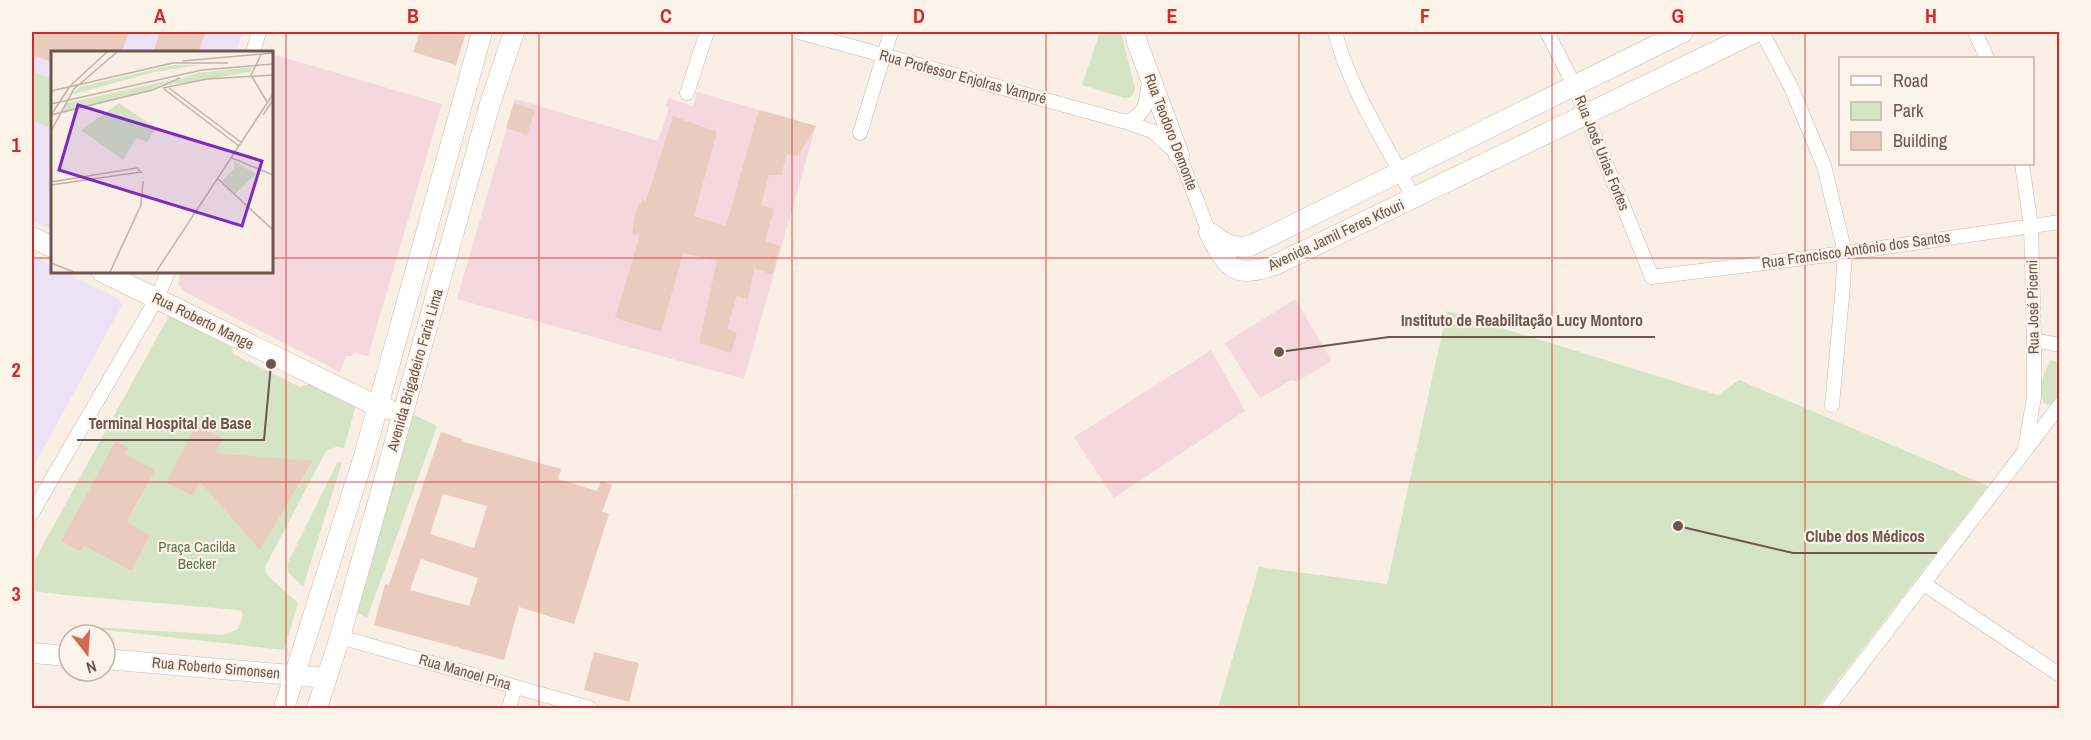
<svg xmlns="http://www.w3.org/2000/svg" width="2091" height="740" viewBox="0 0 2091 740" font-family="'Archivo Narrow',sans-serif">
	<rect width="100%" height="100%" fill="#f9efe4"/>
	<!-- education -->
	<path fill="#ece1f5" d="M129 32H160L153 52H122Z
		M206 32H242L236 52H198Z
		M32 55 52 62V78L32 72Z
		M32 121 52 128V230L32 220Z
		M32 255 52 266V272H64L118 299 122 305 32 469Z"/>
	<!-- medical -->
	<path fill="#f5d8de" d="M272 54 442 104 368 356 354 353 352 356H346L340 372 185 292 178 284 181 272H272Z
		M697 92 816 126 744 379 457 299 515 99 658 141 669 108 666 106 668 98 693 106Z
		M1295 299 1332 361 1296 382 1291 380 1260 398 1225 343Z
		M1211 350 1245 411 1114 498 1074 437Z"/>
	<!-- green -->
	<path fill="#d4e4c4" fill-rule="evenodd" d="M1100 32H1121L1135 88C1134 95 1131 98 1124 98L1082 85Z
		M32 72 52 78V128L32 121Z
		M1447 311 1718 395 1739 380 1988 486 1817 708H1218L1259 567 1387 584Z
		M171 312 231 344 233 354 300 387 313 383 356 405 344 448 336 447 326 451 265 567 266 574 298 603 284 650 61 625 65 595 32 591V565ZM222 439 215 453 313 462 260 549 200 482 193 496 166 483ZM115 441 129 448 125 454 123 490 140 499 129 519 104 507 121 519 150 535 130 571 84 546 81 552 61 541ZM65 595 238 610 241 611 243 615 238 629 223 635 61 625Z
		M2051 360 2059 362V398L2055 403 2047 405C2034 397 2044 371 2051 360Z
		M410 413 437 426 367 618 353 611Z
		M342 462 303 587 289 573 287 565 337 463Z"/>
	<!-- building -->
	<path fill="#eaccbf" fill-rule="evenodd" d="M32 32H129L122 52H52V62L32 55Z
		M160 32H206L198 52H153Z
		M420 32H466L456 65 413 52Z
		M514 103 535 110 527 135 506 128Z
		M759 110 816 126 798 156 787 154 781 175H769L761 205 774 209 765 241 780 246 772 275 754 268 748 299 737 296 727 329 737 333 731 353 699 343 717 261 683 253 661 332 615 318 640 235 632 234 635 214 642 199 646 201 673 116 717 132 694 216 726 226Z
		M196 425 223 439 215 453 313 461 260 550 200 482 193 496 166 483Z
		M441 432 462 439 461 441 561 469 558 479 597 491 601 481 612 485 602 512 609 514 574 624 519 607 504 660 374 625 385 584 389 585ZM443 494 487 506 474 548 430 534ZM421 559 478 578 469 606 410 590Z
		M115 441 129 448 125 454 155 470 127 522 150 535 131 571 84 546 81 552 61 541Z
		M594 652 639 663 629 702 584 690Z"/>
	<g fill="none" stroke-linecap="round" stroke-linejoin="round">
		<defs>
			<path id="street" d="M799 32 1126 122 1152 131 1179 155 1209 232
				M1335 32C1350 91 1387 143 1413 198
				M1547 32 1574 85 1652 277 1845 253 2060 222
				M1762 32 1791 87 1824 166 1845 253 1842 297 1832 405
				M1975 32 1987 58
				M253 52 259 32
				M687 93 707 32
				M1126 122C1148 114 1146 101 1149 81
				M860 133 891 32
				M2022 164 2031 226 2034 340V397L2025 449
				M2034 340 2060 345
				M32 513 157 298 168 272
				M1924 584 2060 675
				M340 637 590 708
				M509 708 515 687
				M1828 708 2060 405"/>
			<path id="secondary" d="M1135 32 1137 42 1179 155
				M1209 232C1228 270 1235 279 1277 264L1756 32
				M1209 232C1224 243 1231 249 1250 246L1683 32
				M32 237 52 247
				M102 272 377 406 388 409
				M32 653 69 656
				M105 659 326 678
				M284 708 364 456 482 32
				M317 708 340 637 489 107 514 32"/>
		</defs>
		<!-- street casing -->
		<use href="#street" stroke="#c8b6ac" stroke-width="15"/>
		<!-- secondary casing -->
		<use href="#secondary" stroke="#cdb8ac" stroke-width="21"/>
		<!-- street -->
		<use href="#street" stroke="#fff" stroke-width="14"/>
		<!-- secondary -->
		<use href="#secondary" stroke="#fff" stroke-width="20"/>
	</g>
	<!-- grid -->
	<path fill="none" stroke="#d62828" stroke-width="1.5" stroke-opacity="0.55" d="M286 32V708M539 32V708M792 32V708M1046 32V708M1299 32V708M1552 32V708M1805 32V708M32 258H52M272 258H2060M32 482H2060"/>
	<g text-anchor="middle" stroke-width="4.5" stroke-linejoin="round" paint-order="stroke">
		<!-- street labels -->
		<g font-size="15" fill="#6d564d" stroke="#fcf3e9">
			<text transform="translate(963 77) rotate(15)" y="5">Rua Professor Enjolras Vampré</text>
			<text transform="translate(1171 132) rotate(69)" y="5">Rua Teodoro Demonte</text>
			<text transform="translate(1602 153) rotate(68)" y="5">Rua José Urias Fortes</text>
			<text transform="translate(1336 235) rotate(-25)" y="5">Avenida Jamil Feres Kfouri</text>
			<text transform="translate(1856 250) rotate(-8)" y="5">Rua Francisco Antônio dos Santos</text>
			<text transform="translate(2033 307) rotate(-91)" y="5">Rua José Picerni</text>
			<text transform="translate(203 321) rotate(26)" y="5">Rua Roberto Mange</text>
			<text transform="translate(415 370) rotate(-74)" y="5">Avenida Brigadeiro Faria Lima</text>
			<text transform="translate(216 668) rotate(5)" y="5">Rua Roberto Simonsen</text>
			<text transform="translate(465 672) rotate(16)" y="5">Rua Manoel Pina</text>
		</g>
		<!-- park labels -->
		<g font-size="15" fill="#5b784a" stroke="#fcf3e9">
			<text x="197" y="552">Praça Cacilda<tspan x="197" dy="17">Becker</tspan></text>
		</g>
	</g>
	<!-- overview -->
	<g transform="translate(51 51)">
		<rect width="222" height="222" fill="#f9efe4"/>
		<path d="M122 14H149L103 21 20 44 29 36ZM201 16 200 21 111 35 146 22ZM119 29 100 38 11 62 16 52ZM68 52 105 77 96 91 85 87 72 109 30 79ZM183 110 205 123 184 143 171 130 183 118Z" fill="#d4e4c4"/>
		<path fill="none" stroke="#c1b2a8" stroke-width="1.5" d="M210 4 200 24 216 51M131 10 222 2M122 12H177M112 37 156 28 222 24M118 37 191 92M113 38 188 95M0 40 122 12M99 40 129 27M0 53 151 19 222 13M0 64 101 39M0 64 19 35 56 1M212 64 222 49M0 80 23 38 66 1M181 107 222 124M167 128 222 179M0 131 86 117 91 122M0 134 90 121M0 212 23 221M59 221 90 154 92 130M105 221 222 43"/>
		<path fill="#7b2cbf" fill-opacity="0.15" stroke="#7b2cbf" stroke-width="3" d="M27 54 211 110 191 175 8 119Z"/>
		<rect width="222" height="222" fill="none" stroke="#6d564d" stroke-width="3"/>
	</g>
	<!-- callouts -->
	<path fill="none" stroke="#6d564d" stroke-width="2" d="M1279 352L1389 337H1655M271 364L264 440H77M1678 526L1793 553H1937"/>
	<g fill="#6d564d" stroke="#fcf3e9" stroke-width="2">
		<circle cx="1279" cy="352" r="6"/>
		<circle cx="271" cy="364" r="6"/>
		<circle cx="1678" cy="526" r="6"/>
	</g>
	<g font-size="16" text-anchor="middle" font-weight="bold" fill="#6d564d" stroke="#fcf3e9" stroke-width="4.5" stroke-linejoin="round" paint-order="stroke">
		<text x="1522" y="326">Instituto de Reabilitação Lucy Montoro</text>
		<text x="170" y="429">Terminal Hospital de Base</text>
		<text x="1865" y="542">Clube dos Médicos</text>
	</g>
	<!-- border -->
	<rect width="2091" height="740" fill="none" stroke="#fcf3e9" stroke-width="66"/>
	<!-- legend -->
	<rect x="1839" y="57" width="195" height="108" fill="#fcf3e9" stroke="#c3b4ab" stroke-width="1.5"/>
	<rect x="1851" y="76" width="30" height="9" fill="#ffffff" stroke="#c3b4ab" stroke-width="1.5"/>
	<text x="1893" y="87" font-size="18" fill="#6d564d">Road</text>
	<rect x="1851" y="102" width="30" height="18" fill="#d4e4c4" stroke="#c3b4ab" stroke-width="1.5"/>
	<text x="1893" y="117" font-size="18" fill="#6d564d">Park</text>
	<rect x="1851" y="132" width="30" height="18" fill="#eaccbf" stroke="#c3b4ab" stroke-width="1.5"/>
	<text x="1893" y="147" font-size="18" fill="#6d564d">Building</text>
	<!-- north arrow -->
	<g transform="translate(87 653) rotate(163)"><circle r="28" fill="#fcf3e9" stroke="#c3b4ab" stroke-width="1.5"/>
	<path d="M0-4.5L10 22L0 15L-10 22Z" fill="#d36858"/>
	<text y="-9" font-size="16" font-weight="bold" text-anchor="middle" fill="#6d564d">N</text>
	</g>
	<rect x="33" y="33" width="2025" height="674" fill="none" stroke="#d62828" stroke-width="2"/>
	<g font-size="20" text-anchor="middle" font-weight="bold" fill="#d62828">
		<text x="160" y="23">A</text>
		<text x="413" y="23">B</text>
		<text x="666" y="23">C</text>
		<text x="919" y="23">D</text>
		<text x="1172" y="23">E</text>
		<text x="1425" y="23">F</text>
		<text x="1678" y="23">G</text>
		<text x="1931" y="23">H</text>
		<text x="16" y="152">1</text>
		<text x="16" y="377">2</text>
		<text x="16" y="601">3</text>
	</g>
</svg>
